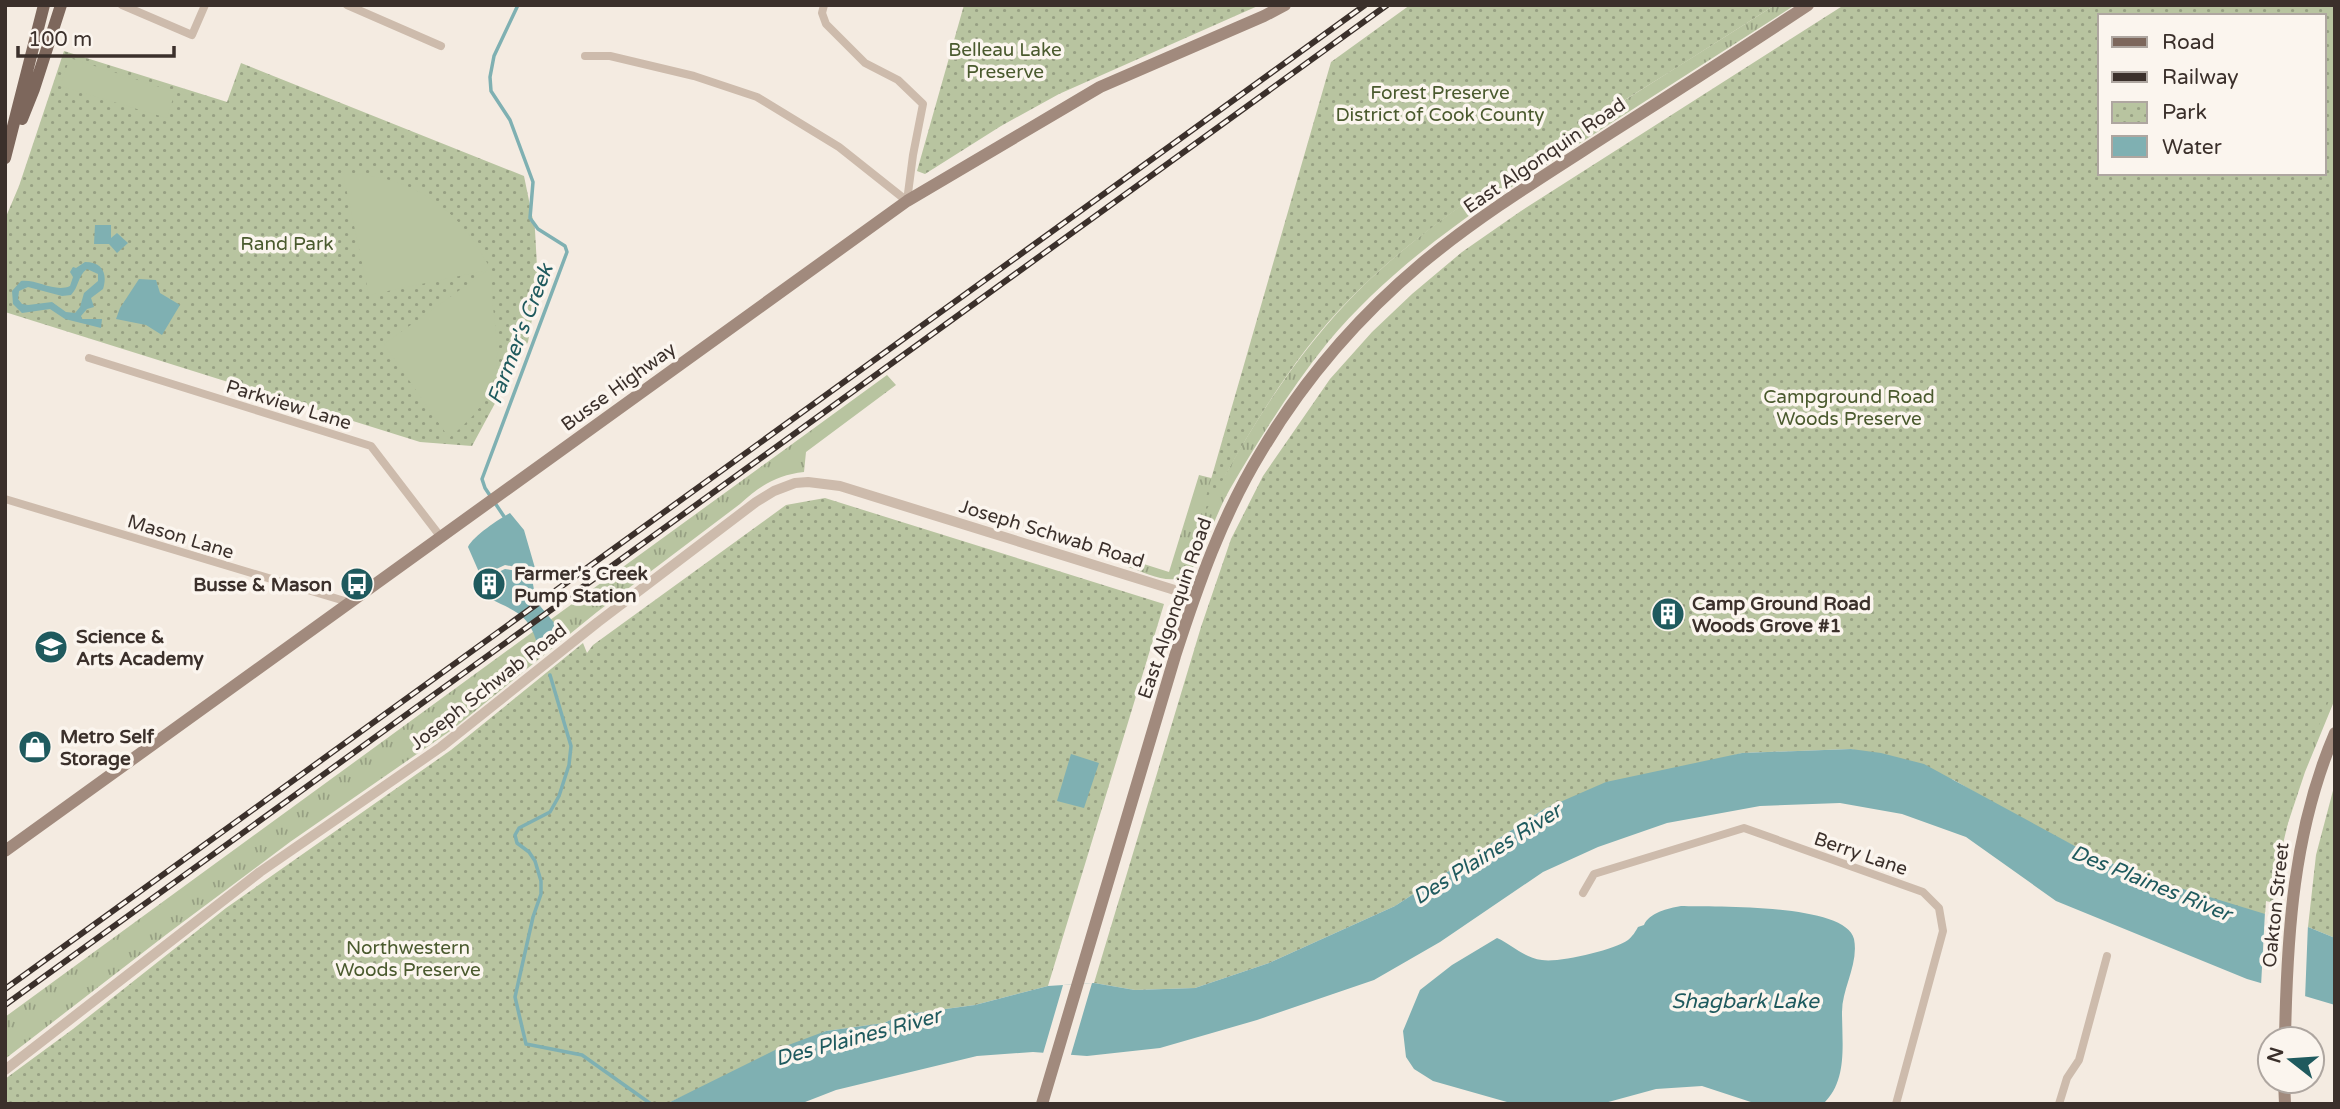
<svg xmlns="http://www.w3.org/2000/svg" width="2340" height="1109" viewBox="0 0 2340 1109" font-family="'Varela Round',sans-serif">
	<defs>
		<pattern id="grass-tufts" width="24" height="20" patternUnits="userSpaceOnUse" patternTransform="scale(1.75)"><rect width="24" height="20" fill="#b8c4a0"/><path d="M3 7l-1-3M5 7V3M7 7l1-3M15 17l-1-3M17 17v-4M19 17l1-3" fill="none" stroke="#97a083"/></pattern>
		<pattern id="park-dots" width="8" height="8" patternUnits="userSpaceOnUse" patternTransform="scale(1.75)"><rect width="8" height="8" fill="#b8c4a0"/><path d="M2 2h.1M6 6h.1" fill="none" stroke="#97a083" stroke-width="1.8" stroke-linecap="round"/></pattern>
	</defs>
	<rect width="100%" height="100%" fill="#f4ebe1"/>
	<!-- grass -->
	<path fill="url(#grass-tufts)" d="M1775 5H1795L1493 199C1433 240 1375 286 1328 342 1291 388 1260 438 1230 489 1215 515 1207 545 1191 571 1174 589 1148 573 1128 567V559L1169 572 1199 475 1211 478 1225 475C1263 407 1307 341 1363 286 1426 225 1498 179 1573 133 1640 90 1708 48 1775 5Z
		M887 375 896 385 806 452 804 472C777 475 759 486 740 504L597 612 453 729 290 842 167 934 5 1059V1017L534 631 538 646 549 644 560 634 557 626 550 620Z
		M2335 665V699L2305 772 2284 835 2273 902 2266 901 2273 847Z"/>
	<!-- park -->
	<path fill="url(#park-dots)" fill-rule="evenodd" d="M964 5H1260L1059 94 1001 126 925 174 917 171Z
		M1410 5H1775C1708 48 1641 90 1573 132 1476 194 1379 255 1307 348 1264 404 1230 465 1197 528L1331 62Z
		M1844 5H2335V687C2304 756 2283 827 2273 902L2266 901 2265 916 2167 884 2095 857 2003 809 1954 780 1851 749 1742 753 1544 809 1395 906 1269 963 1195 988 1135 990 1094 983 1201 627 1231 539 1263 476 1330 379 1372 332 1412 294 1462 252 1521 211ZM2100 16H2324V173H2100Z
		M64 51 227 102 241 63 524 176 535 230 538 285 528 342 472 446 420 442 5 312V219L19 186Z
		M825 498 1164 604 1048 986 975 1005 901 1015 884 1023 826 1031 666 1104H5V1079L73 1029 226 908 451 750 583 643 587 653 593 645 786 505Z
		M2335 783V938L2308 927 2316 855Z"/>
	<!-- pitch -->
	<path fill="#b8c4a0" d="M70 58 175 92 167 118 60 86Z
		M343 174C400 173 451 201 480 251 483 257 488 263 490 269 493 281 492 295 493 307 501 371 502 394 449 438L384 344 488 270 369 295Z"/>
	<!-- water -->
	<path fill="#7fb0b2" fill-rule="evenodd" d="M95 225H111V238L117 233 128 243 117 253 109 244H94Z
		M85 262C102 262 108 273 103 289L91 298 94 307 87 309 81 316 82 319H102L101 328 65 319 50 309 22 313 13 304 12 291 21 281C37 279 55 293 70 286L73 277 70 272 73 267 76 268ZM87 269 98 274V281L84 293 80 307 75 313 66 312 52 302 28 305 22 304 18 299 19 291 28 287 62 296 71 295C79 287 78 275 87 269Z
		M139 279 156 280 160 293 180 305 162 335 146 325 116 319 120 308Z
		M510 513 524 530 535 568 533 570 505 565 492 571 493 574 482 579 468 547C473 536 499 519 510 513Z
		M505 569 531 573 536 601 555 624 546 645 538 647C530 614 516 612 489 598L487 593 501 588 496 573Z
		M1851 749 1881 753 1924 764 2095 857 2167 884 2308 927 2335 938V1005L2247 979 2056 901 1966 837 1902 814 1840 803 1760 806 1667 823 1598 847 1543 872 1440 942 1374 980 1257 1020 1160 1048 1087 1056 1033 1052 977 1056 836 1090 800 1104H666L775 1050 826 1031 884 1023 901 1015 975 1005 1048 986 1094 983 1135 990 1195 988 1269 963 1395 906 1544 809 1606 782 1742 753Z
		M1071 754 1099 763 1084 808 1057 801Z
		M1681 906C1712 907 1846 903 1854 939 1859 964 1842 988 1842 1012 1842 1044 1848 1081 1823 1104H1757L1702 1086 1656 1089 1601 1104H1514L1433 1081 1414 1069 1406 1057 1403 1031 1420 990 1452 965 1497 938C1513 945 1524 958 1542 960 1559 963 1614 950 1628 940 1632 937 1636 931 1638 927L1644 925C1649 913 1668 908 1681 906Z"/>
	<!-- pier -->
	<path fill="#f4ebe1" d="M2265 912 2308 924 2305 999 2261 986Z
		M1092 983 1070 1058 1042 1057 1063 985Z"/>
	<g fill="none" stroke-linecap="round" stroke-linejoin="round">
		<!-- stream -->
		<path stroke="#7fb0b2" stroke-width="3.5" d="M505 518 485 488 482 479 567 252 565 246 538 229 530 218 533 182 510 120 491 91 490 77 494 56 518 5
			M550 675 571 746 569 765 559 796 550 812 519 828 515 835 517 843 529 852 535 861 541 881V894L533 917 515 997 526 1044 582 1055 651 1104"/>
		<!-- minor -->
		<path stroke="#cdbbac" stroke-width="8" d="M122 5 192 35 205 5
			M347 5 441 46
			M824 5 822 13 826 24 865 63 898 80 923 104 913 155 907 201
			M585 56H610L694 76 757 97 839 147 907 201
			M89 358 371 446 440 536
			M5 499 348 602
			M1583 893 1594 874 1744 828 1923 892 1939 908 1943 931 1896 1104
			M2059 1104 2067 1078 2079 1060 2107 956"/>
		<!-- tertiary -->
		<path stroke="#cdbbac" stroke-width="10" d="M5 1070 260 872 441 747 598 622 756 502 774 491 795 483 808 482 840 486 1194 596"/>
		<!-- secondary -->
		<path stroke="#a18a7d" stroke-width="12" d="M5 851 907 201 1100 87 1264 16 1285 5
			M2285 1039C2287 934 2293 831 2335 733
			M2284 1081 2285 1104
			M1042 1104 1175 656C1198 585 1222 516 1261 452 1303 381 1358 317 1421 264 1481 214 1547 174 1612 132 1678 90 1743 48 1808 5"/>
		<!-- primary -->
		<path stroke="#7d675c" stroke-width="12" d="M22 119 34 89 61 5
			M5 158 44 5"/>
		<defs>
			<path id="rail" d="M5 989 1365 5
				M5 1005 1387 5"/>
		</defs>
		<!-- rail casing -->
		<use href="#rail" stroke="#3b302b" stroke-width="6"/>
		<!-- rail -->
		<use href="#rail" stroke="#fbf5ee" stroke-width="3.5" stroke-dasharray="10" stroke-linecap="butt"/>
	</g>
	<!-- icons -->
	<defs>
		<symbol id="bus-disc" viewBox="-11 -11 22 22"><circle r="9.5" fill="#1f5a5e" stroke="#fbf5ee"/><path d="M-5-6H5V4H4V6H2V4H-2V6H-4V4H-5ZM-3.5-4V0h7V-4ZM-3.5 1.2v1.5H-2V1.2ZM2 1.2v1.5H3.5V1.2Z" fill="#fff"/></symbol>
		<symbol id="building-disc" viewBox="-11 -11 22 22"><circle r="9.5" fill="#1f5a5e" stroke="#fbf5ee"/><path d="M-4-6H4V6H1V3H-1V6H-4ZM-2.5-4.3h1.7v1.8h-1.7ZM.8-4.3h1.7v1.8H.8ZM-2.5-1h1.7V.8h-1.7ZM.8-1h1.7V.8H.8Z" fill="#fff"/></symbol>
		<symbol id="school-disc" viewBox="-11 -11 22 22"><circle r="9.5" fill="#1f5a5e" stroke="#fbf5ee"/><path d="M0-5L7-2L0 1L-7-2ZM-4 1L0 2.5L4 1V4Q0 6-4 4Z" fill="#fff"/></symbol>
		<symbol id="shop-disc" viewBox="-11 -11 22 22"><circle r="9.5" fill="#1f5a5e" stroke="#fbf5ee"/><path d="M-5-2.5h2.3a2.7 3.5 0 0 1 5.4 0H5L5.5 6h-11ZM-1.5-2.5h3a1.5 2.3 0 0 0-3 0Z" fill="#fff"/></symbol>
	</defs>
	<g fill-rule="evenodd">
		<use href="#bus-disc" x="338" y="565" width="38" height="38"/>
		<use href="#building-disc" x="470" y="565" width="38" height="38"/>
		<use href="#building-disc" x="1649" y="595" width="38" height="38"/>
		<use href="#school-disc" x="32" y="628" width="38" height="38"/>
		<use href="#shop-disc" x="16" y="728" width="38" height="38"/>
	</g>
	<g text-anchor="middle" stroke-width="7" stroke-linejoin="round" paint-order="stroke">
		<!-- park labels -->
		<g font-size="19" fill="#4a5a2e" stroke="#fbf5ee">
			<text x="1005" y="56">Belleau Lake<tspan x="1005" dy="22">Preserve</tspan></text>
			<text x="1440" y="99">Forest Preserve<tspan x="1440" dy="22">District of Cook County</tspan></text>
			<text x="287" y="250">Rand Park</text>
			<text x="1849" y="403">Campground Road<tspan x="1849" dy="22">Woods Preserve</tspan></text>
			<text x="408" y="954">Northwestern<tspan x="408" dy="22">Woods Preserve</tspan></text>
		</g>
		<!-- street labels -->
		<g font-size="19" fill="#3b302b" stroke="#fbf5ee">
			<text transform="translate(1544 155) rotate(-34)" y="7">East Algonquin Road</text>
			<text transform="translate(618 386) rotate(-36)" y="7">Busse Highway</text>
			<text transform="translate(289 404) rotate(17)" y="7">Parkview Lane</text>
			<text transform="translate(1052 533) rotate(17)" y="7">Joseph Schwab Road</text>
			<text transform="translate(181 536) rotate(17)" y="7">Mason Lane</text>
			<text transform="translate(1174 608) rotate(-71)" y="7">East Algonquin Road</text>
			<text transform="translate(488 686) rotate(-38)" y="7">Joseph Schwab Road</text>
			<text transform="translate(1861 853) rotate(19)" y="7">Berry Lane</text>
			<text transform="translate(2275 905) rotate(-84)" y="7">Oakton Street</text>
		</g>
		<!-- poi labels -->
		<g font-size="19" font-weight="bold" fill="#3b302b" stroke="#fbf5ee" text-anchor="start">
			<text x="514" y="580">Farmer's Creek<tspan x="514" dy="22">Pump Station</tspan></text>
			<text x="332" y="591" text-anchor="end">Busse &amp; Mason</text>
			<text x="1692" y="610">Camp Ground Road<tspan x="1692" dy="22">Woods Grove #1</tspan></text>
			<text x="76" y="643">Science &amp;<tspan x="76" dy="22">Arts Academy</tspan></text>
			<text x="60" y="743">Metro Self<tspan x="60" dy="22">Storage</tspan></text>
		</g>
		<!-- water labels -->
		<g font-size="21" font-style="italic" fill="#1f5a5e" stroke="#fbf5ee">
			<text transform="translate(520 334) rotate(-69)" y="7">Farmer's Creek</text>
			<text transform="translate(1487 854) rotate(-32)" y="7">Des Plaines River</text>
			<text transform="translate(2151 883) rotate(22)" y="7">Des Plaines River</text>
			<text x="1745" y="1008">Shagbark Lake</text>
			<text transform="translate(858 1037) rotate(-15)" y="7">Des Plaines River</text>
		</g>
	</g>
	<!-- border -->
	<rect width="2340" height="1109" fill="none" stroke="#3b302b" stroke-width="14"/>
	<!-- legend -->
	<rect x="2098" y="14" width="228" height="161" fill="#fbf5ee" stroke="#aea6a0" stroke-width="2"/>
	<rect x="2112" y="37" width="35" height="10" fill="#7d675c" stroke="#aea6a0" stroke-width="2"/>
	<text x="2162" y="49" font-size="21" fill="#3b302b">Road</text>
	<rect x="2112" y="72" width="35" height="10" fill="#3b302b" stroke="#aea6a0" stroke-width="2"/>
	<text x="2162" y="84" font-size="21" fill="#3b302b">Railway</text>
	<rect x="2112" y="102" width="35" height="21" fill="url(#park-dots)" stroke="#aea6a0" stroke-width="2"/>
	<text x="2162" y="119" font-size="21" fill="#3b302b">Park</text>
	<rect x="2112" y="136" width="35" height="21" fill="#7fb0b2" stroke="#aea6a0" stroke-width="2"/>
	<text x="2162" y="154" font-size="21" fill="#3b302b">Water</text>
	<!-- north arrow -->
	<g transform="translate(2291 1060) rotate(287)"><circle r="33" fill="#fbf5ee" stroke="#aea6a0" stroke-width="2"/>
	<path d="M0-5L12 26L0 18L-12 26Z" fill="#1f5a5e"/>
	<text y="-10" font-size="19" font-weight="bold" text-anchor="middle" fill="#3b302b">N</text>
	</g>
	<!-- scale -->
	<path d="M18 46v10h156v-10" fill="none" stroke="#3b302b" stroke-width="3.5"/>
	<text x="28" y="46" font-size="21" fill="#3b302b" stroke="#fbf5ee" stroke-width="5" paint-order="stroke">100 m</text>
</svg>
